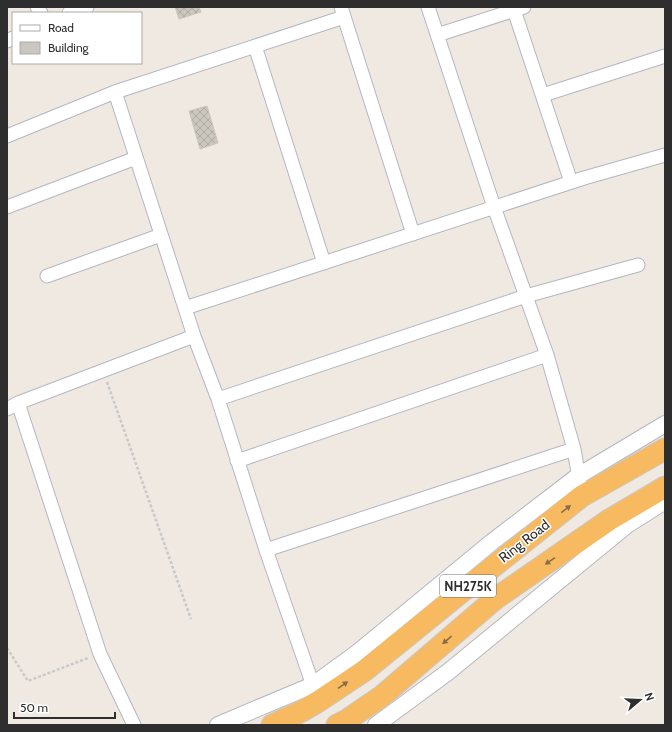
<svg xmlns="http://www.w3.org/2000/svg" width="672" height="732" viewBox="0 0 672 732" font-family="Cabin,sans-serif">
	<defs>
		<pattern id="building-cross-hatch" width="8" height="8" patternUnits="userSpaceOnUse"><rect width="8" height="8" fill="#cbc7bf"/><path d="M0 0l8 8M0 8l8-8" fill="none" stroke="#afaba4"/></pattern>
	</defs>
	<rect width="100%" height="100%" fill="#efe9e1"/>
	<!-- building -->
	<path fill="url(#building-cross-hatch)" stroke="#cbc5ba" d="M175 7H199L201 12 179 19Z
		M207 106 218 143 200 149 189 111Z"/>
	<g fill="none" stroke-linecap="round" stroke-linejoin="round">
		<defs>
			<path id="minor" d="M37 7 41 13
				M341 7 413 234
				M428 7 494 207 547 355 574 449 582 496
				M513 7 571 182
				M69 13 87 7
				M437 35 524 7
				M7 41 13 38
				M255 46 324 263
				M115 92 194 336 218 399 266 550 316 694
				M543 95 665 56
				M7 136 115 92 344 17
				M7 207 136 158
				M47 276 161 235
				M185 308 584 178 665 155
				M218 399 526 296 638 265
				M18 403 100 654 134 725
				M7 409 18 403 194 336
				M237 461 547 355
				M266 550 574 449"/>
			<path id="tertiary" d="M218 725 313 685 357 653 492 542 578 476 665 424
				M376 725 448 672 627 525 665 501"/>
			<path id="trunk" d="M272 725 302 711 319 701 364 671 475 581 582 496 665 449
				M337 725 347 720 382 696 495 599 609 520 665 487"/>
		</defs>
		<!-- minor casing -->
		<use href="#minor" stroke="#b4b7c1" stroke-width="15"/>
		<!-- tertiary casing -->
		<use href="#tertiary" stroke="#b4b7c1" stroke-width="18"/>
		<!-- trunk casing -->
		<use href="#trunk" stroke="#c9c9c9" stroke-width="23"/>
		<!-- path -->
		<path stroke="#c9c9c9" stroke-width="2.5" stroke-dasharray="3 2" stroke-linecap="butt" d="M107 382 191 619
			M7 648 28 681 88 658"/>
		<!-- minor -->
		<use href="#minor" stroke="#fff" stroke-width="13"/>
		<!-- tertiary -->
		<use href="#tertiary" stroke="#fff" stroke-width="16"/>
		<!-- trunk -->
		<use href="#trunk" stroke="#f8ba60" stroke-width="21"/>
	</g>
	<!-- one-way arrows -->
	<defs><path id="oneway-solid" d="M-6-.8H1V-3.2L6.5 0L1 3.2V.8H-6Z"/></defs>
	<g fill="#896d44">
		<use href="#oneway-solid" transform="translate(566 509) rotate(-38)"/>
		<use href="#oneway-solid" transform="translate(550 561) rotate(145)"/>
		<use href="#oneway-solid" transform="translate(447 640) rotate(139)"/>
		<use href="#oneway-solid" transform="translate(343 685) rotate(-35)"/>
	</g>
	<g text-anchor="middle" stroke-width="3" stroke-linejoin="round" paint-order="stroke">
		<!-- shield labels -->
		<rect fill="#fff" stroke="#6d6d6d" stroke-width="1" x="440" y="575" width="56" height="22" rx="3"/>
		<g font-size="13" font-weight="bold" fill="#2e2e2e">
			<text x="468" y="591">NH275K</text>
		</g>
		<!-- street labels -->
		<g font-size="14" fill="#2e2e2e" stroke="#fff">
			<text transform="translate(524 541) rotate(-38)" y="5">Ring Road</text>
		</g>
	</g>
	<!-- border -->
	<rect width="672" height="732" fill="none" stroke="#2e2e2e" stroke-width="16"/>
	<!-- legend -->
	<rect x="12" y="12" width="130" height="52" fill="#ffffff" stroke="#ababab"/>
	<rect x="20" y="25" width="20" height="6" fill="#ffffff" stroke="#ababab"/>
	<text x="48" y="32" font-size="12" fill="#2e2e2e">Road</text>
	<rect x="20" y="42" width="20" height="12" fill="#cbc7bf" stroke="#ababab"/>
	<text x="48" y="52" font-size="12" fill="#2e2e2e">Building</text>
	<!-- north arrow -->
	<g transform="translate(640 700) rotate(71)" stroke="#ffffff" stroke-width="3" paint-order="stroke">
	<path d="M0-3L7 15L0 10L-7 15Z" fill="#2e2e2e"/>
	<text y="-6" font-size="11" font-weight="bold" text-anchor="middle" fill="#2e2e2e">N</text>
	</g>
	<!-- scale -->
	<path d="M14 712v6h101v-6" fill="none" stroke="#2e2e2e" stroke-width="2"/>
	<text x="20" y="712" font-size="12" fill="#2e2e2e" stroke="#ffffff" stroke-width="3" paint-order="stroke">50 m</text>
</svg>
